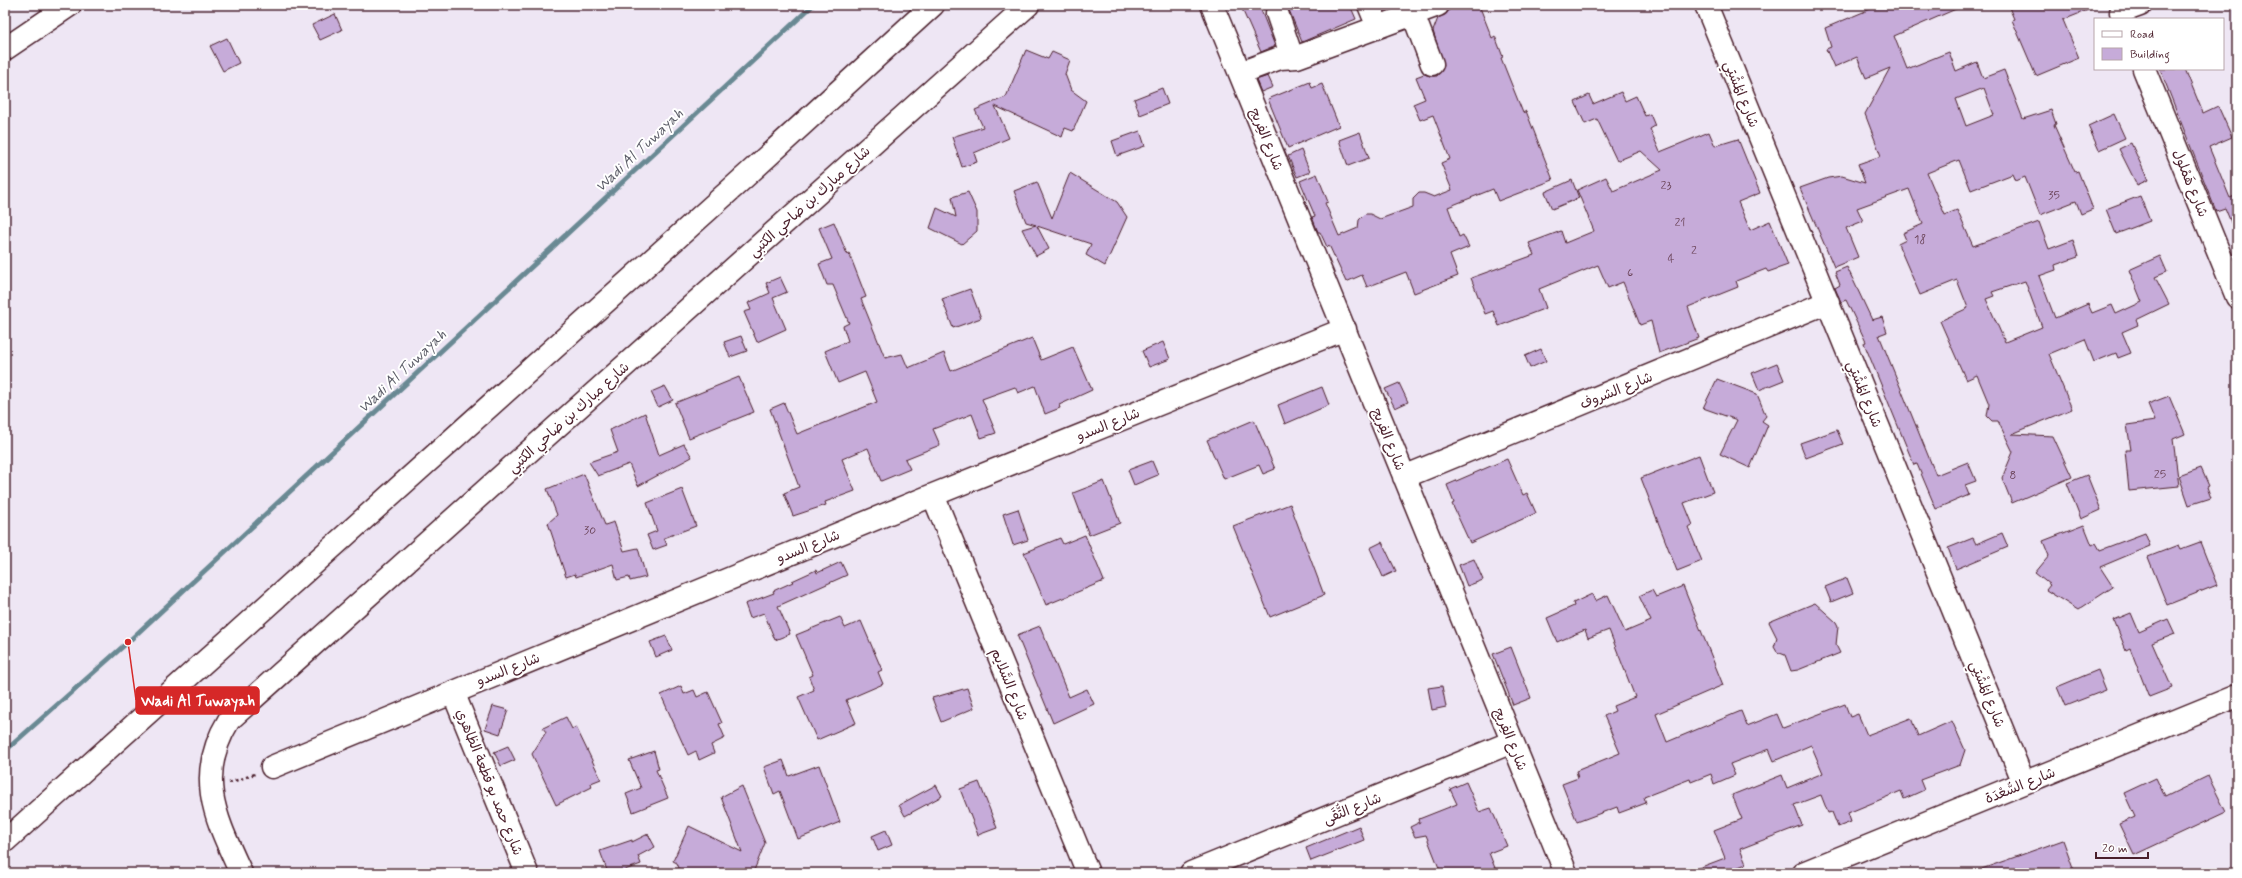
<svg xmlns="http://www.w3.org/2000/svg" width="2242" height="878" viewBox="0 0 2242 878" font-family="Mynerve,'Playpen Sans Arabic',sans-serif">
	<rect width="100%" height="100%" fill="#eee6f4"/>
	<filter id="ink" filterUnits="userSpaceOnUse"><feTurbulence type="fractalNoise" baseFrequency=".025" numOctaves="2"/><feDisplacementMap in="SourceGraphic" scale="8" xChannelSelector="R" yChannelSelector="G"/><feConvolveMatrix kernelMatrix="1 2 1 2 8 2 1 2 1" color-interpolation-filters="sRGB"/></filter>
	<g filter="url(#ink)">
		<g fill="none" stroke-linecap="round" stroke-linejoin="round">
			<!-- stream -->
			<path stroke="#698993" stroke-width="5" d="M5 751 128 642 813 5"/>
		</g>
		<!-- building -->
		<path fill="#c6abd9" stroke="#4a1f2b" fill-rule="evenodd" d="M1252 5H1259L1275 46 1261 52 1242 9Z
			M1287 5H1350L1356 19 1302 42Z
			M1450 5H1479L1492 38 1495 36 1503 57 1501 58 1523 113 1526 111 1553 180 1498 201 1493 189 1448 207 1459 237 1463 235 1469 247 1450 255 1458 276 1414 293 1406 272 1367 287 1362 275 1346 282 1329 245 1327 247 1320 232H1318L1312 217 1315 216 1300 181 1317 174 1328 202 1325 203 1339 236 1358 228 1359 220 1365 214H1370L1380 219 1413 207V199L1419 193H1424L1434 197 1452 190 1441 163 1450 159 1433 115 1420 120 1413 104 1425 99 1416 77 1424 74 1430 76H1437L1444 66 1433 31 1438 18 1447 13Z
			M1880 5H1965L1894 36 1907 69 1949 52 1956 71 1977 62 1983 78 2004 70 2023 119 2051 110 2056 124 2054 125 2075 172 2078 171 2093 209 2081 214 2076 201 2040 215 2025 177 2016 181 2013 174 1971 190 1959 160 1927 173 1945 215 1957 210 1973 246 2039 222 2049 249 2073 240 2078 257 2055 265 2056 270 2039 276 2055 318 2088 304 2092 313 2112 305 2116 314 2142 302 2129 270 2160 256 2167 272 2155 277 2169 304 2136 320 2138 325 2122 332 2131 353 2118 358 2116 353 2094 362 2085 339 2049 354 2072 409 2012 434 2053 436 2072 477 2012 503 2002 478 2013 452 1998 421H1992L1987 416 1989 404 1977 375 1966 380 1940 321 1968 308 1957 280 1920 295 1898 244 1906 240 1903 233 1923 224 1909 189 1857 208 1863 221 1846 228 1858 257 1834 267 1800 188 1828 178 1842 176 1865 183 1858 164 1881 156 1865 114 1890 68 1866 78 1857 57 1834 67 1826 49 1831 47 1825 28ZM1984 88 1994 115 1966 126 1956 99ZM2025 281 2042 327 2005 342 1986 299 1994 296 1992 292Z
			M2008 5H2098V6L2063 20 2079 58 2036 76 2012 20 2014 19Z
			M335 14 342 30 320 40 312 25Z
			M227 38 239 63 223 71 210 46Z
			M1026 50 1048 59 1052 52 1070 60 1065 74 1071 90 1086 101 1073 131 1065 128 1062 137 995 106 1009 138 974 153 977 162 962 167 952 137 983 127 975 110 1006 97Z
			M2160 69H2185L2203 113 2218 106 2232 137 2209 147 2230 198 2237 195V237L2225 208 2216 211Z
			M1268 76 1273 87 1261 92 1256 80Z
			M1310 82 1312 88 1322 84 1339 126 1288 148 1268 99Z
			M1162 88 1168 104 1140 115 1134 99Z
			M1621 92 1625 101 1636 96 1645 116 1650 114 1655 126 1650 129 1660 152 1709 132 1715 146 1738 139 1760 193 1738 202 1750 230 1770 221 1788 265 1768 272 1766 269 1736 281 1738 287 1688 307 1699 338 1659 353 1651 321 1640 325 1623 282 1608 288 1598 265 1539 289 1546 308 1499 326 1493 311 1485 314 1471 278 1534 255 1529 243 1561 231 1565 243 1594 231 1577 190 1606 177 1613 191 1662 170 1641 151 1617 161 1597 119 1585 124 1575 102 1589 95 1593 104Z
			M2114 114 2125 138 2099 150 2088 126Z
			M1140 131 1145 146 1117 156 1112 141Z
			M1360 132 1369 158 1348 166 1339 140Z
			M2131 143 2148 180 2137 185 2119 149Z
			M1301 150 1310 172 1297 177 1288 156Z
			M1070 173 1117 202 1127 217 1105 266 1086 255 1091 244 1037 226 1049 249 1036 256 1022 229 1036 225 1026 222 1014 191 1037 182 1052 218Z
			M1572 180 1579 198 1552 209 1545 192Z
			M968 192 977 212V231L962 244 930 228 937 208 956 217 952 197Z
			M2140 196 2150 221 2116 234 2106 209Z
			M834 222 847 254 849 253 866 297 861 299 885 358 902 354 908 368 944 353 951 371 1032 338 1041 360 1073 347 1092 390 1059 405 1060 408 1045 414 1035 386 1018 393 1015 387 982 399 996 433 981 438 972 414 933 429 940 445 905 459 910 469 881 481 868 448 842 459 855 491 825 502 826 505 793 516 784 493 799 487 770 409 784 403 797 434 877 402 865 372 838 383 825 351 848 341 843 326 849 323 833 285H827L819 264 832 259 819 228Z
			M1847 267 1872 320 1882 317 1887 332 1879 335 1936 475 1968 462 1976 481 1965 485 1969 495 1936 509 1917 464 1914 465 1864 343 1866 342 1846 300 1841 302 1835 288 1840 285 1835 272Z
			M780 277 787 292 773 298 786 329 757 342 744 312 751 310 748 303 770 293 766 283Z
			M970 289 981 318 953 328 942 299Z
			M741 336 747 351 730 357 724 342Z
			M1163 342 1170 359 1149 367 1142 351Z
			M1541 349 1546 361 1530 368 1525 356Z
			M1777 363 1784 380 1759 390 1752 373Z
			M739 377 754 412 689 438 675 403Z
			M1717 379 1757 394 1766 416 1762 421 1768 425 1750 468 1720 454 1737 420 1703 408Z
			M1399 383 1408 402 1395 408 1385 389Z
			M665 386 673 400 658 407 651 392Z
			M1322 387 1329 405 1285 424 1278 405Z
			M2169 396 2185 434 2173 439 2179 486 2129 491 2125 450H2131L2127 425 2155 421 2148 404Z
			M645 413 659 455 684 444 692 457 638 486 629 464 598 476 589 462 618 452 610 430Z
			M1254 420 1275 469 1263 474 1259 465 1224 479 1207 440Z
			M1837 430 1843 444 1806 458 1800 443Z
			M1699 455 1713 492 1684 503 1693 525 1688 527 1702 561 1677 571 1641 478Z
			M1507 459 1523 495 1527 493 1536 513 1470 543 1452 504 1454 503 1447 485Z
			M1152 461 1158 475 1134 485 1128 470Z
			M2201 468 2209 486 2207 487 2211 498 2189 505 2179 476Z
			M584 474 605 525 614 522 624 551 638 548 646 577 630 581 629 577 617 580 613 564 576 577 575 574 566 577 548 523 557 515 547 489Z
			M2087 475 2101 510 2081 519 2067 483Z
			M1104 481 1120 523 1089 535 1073 493Z
			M682 489 696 526 664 538 667 545 653 550 647 535 657 531 647 503Z
			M1290 504 1324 595 1270 617 1233 526Z
			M1018 509 1028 540 1013 545 1003 514Z
			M2084 525 2092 545 2096 543 2100 550 2145 533 2150 546 2100 567 2113 587 2078 610 2046 590 2050 585 2035 573 2049 556 2043 541Z
			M2002 533 2008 547 1956 569 1948 548 1973 538 1976 544Z
			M1085 535 1104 581 1046 605 1024 553 1060 538 1063 544Z
			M1382 542 1396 571 1383 577 1370 548Z
			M2200 542 2217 585 2167 605 2148 557 2179 545 2181 549Z
			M1474 559 1483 580 1467 586 1459 565Z
			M841 562 847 575 778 606 790 634 775 640 764 613 750 618 745 604 774 593 773 591 793 582 792 581 816 570 817 573Z
			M1847 578 1853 593 1831 602 1825 587Z
			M1683 586 1723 685 1656 714 1667 742 1741 711 1747 726 1777 714 1783 728 1845 704 1850 717 1858 714 1867 735 1911 718 1918 736 1952 721 1965 750 1960 765 1920 780 1924 790 1904 799 1901 791 1848 813 1851 822 1838 827 1832 812 1828 813 1821 795 1794 805 1802 825 1740 849 1746 864 1723 873 1688 872 1725 858 1714 830 1742 819 1732 795 1782 775 1787 788 1823 773 1811 745 1774 761 1769 749 1730 764 1735 775 1714 784 1711 774 1691 782 1690 779 1644 797 1646 803 1619 813 1617 807 1577 822 1562 784 1578 778 1576 771 1620 753 1604 716 1615 711 1613 706 1635 697 1609 630 1588 638 1585 630 1557 642 1547 618 1574 606 1573 603 1592 594 1595 601 1608 595 1625 632 1651 621 1639 596 1652 590 1656 597Z
			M1815 603 1836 622 1838 626 1836 645 1840 653 1798 670 1791 671 1785 655 1777 652 1774 647 1777 638 1769 622Z
			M2131 613 2139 632 2168 619 2175 634 2152 643 2172 688 2149 697 2130 648 2126 650 2114 620Z
			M840 617 845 628 861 621 882 670 878 672 883 684 846 700 856 723 817 740 798 697 814 690 809 677 813 675 796 635Z
			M1040 626 1069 697 1087 689 1094 704 1053 723 1017 635Z
			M666 636 672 650 656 657 650 642Z
			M1511 647 1531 698 1513 705 1493 654Z
			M2098 670 2106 690 2065 706 2057 687Z
			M681 686 684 694 694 690 697 697 708 692 722 723 719 724 725 738 711 745 714 753 699 760 696 751 688 755 661 695Z
			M1442 686 1446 707 1432 710 1428 688Z
			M967 688 974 708 941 722 932 698Z
			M493 706 508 710 500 734 485 729Z
			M566 717 572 729 576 727 601 779 591 783 592 787 556 805 532 754 546 732 543 728Z
			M508 746 515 760 501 766 494 752Z
			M654 751 659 769 656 770 668 798 633 812 626 794 641 788 629 760Z
			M783 760 789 776 819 765 840 822 798 839 780 791 774 794 764 767Z
			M2208 776 2226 812 2134 855 2119 824 2135 817 2124 793 2156 778 2165 797Z
			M979 782 997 828 978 835 960 789Z
			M1466 782 1479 812 1491 808 1507 846 1489 853 1497 873H1441L1426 835 1415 837 1410 827 1420 822 1419 819 1457 804 1450 789Z
			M936 785 942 796 905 816 899 805Z
			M742 786 765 843 753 873H681L677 863 673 861 689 826 742 852 721 797Z
			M1359 826 1364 840 1311 861 1306 848Z
			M886 830 892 845 878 851 872 836Z
			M648 834 655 847 638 856 641 864 617 873H608L600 851 632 840V842Z
			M2063 840 2075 873H1976V871Z"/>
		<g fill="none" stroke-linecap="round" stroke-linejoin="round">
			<defs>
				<path id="minor" d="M1212 5 1566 873
					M1369 5 1378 27
					M1706 5 2024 783
					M2121 12 2140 5
					M1277 13 1292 57
					M1413 14 1432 64
					M5 49 70 5
					M2144 69 2237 297
					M1240 73 1280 58 1297 57 1438 5
					M1404 477 1828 302
					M933 495 1088 873
					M453 692 527 873
					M272 767 933 495 1345 329
					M5 841 748 174 933 5
					M241 873C216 818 194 777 229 720L1028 5
					M1191 873 1512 742
					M1803 873 2237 696"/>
			</defs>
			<!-- minor casing -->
			<use href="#minor" stroke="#4a1f2b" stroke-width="25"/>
			<!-- path -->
			<path stroke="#4a1f2b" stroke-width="2.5" stroke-dasharray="3 3" stroke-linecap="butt" d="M229 783 255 774"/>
			<!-- minor -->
			<use href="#minor" stroke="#fff" stroke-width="22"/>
		</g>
	</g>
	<g text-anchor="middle" stroke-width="4" stroke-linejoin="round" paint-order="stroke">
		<!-- number labels -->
		<g font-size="12" fill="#694256">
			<text x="1666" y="189">23</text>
			<text x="2054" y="199">35</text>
			<text x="1680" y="226">21</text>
			<text x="1920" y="243">18</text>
			<text x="1694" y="254">2</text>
			<text x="1671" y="262">4</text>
			<text x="1630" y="276">6</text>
			<text x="2160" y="478">25</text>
			<text x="2013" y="479">8</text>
			<text x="590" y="534">30</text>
		</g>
		<!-- street labels -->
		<g font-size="14" fill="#4a1f2b" stroke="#fff">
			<text transform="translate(1742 94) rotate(68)" y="5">شارع المُشْتِي</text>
			<text transform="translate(1267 139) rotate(68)" y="5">شارع الفِريج</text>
			<text transform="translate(2191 183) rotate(68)" y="5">شارع هَمْلول</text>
			<text transform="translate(809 201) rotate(-42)" y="5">شارع مبارك بن ضاحي الكتبي</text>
			<text transform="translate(1616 390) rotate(-22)" y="5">شارع الشروف</text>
			<text transform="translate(1865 394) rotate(68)" y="5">شارع المُشْتِي</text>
			<text transform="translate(568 417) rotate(-42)" y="5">شارع مبارك بن ضاحي الكتبي</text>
			<text transform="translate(1108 424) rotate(-22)" y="5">شارع السدو</text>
			<text transform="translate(1389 439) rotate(68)" y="5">شارع الفِريج</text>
			<text transform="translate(808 546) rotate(-22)" y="5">شارع السدو</text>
			<text transform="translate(508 669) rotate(-22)" y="5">شارع السدو</text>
			<text transform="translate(1010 684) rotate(68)" y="5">شارع السَّلايم</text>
			<text transform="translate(1988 694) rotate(68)" y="5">شارع المُشْتِي</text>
			<text transform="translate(1511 739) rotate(68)" y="5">شارع الفِريج</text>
			<text transform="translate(490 782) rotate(68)" y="5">شارع حمد بو قطعة الظاهري</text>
			<text transform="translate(2020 785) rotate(-22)" y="5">شارع السُّعْدَة</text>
			<text transform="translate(1352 808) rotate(-22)" y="5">شارع التُّقَى</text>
		</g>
		<!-- water labels -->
		<g font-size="15" font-style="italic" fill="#5c5d68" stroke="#fff">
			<text transform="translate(639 150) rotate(-43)" y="5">Wadi Al Tuwayah</text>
			<text transform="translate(402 371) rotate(-43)" y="5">Wadi Al Tuwayah</text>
		</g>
	</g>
	<!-- callouts -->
	<path fill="none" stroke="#d62828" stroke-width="1.5" d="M128 642L136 700"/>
	<circle fill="#d62828" stroke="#fff" stroke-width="1.5" cx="128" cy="642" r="4"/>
	<rect fill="#d62828" stroke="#d62828" stroke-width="1.5" x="136" y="687" width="123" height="27" rx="4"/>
	<g font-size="15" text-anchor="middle" font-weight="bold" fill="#fff">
		<text x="198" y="706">Wadi Al Tuwayah</text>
	</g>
	<!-- margin -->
	<rect width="2242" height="878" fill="none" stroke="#fff" stroke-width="20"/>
	<rect x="10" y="10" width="2222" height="858" fill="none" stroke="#4a1f2b" stroke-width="1.5" filter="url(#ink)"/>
	<!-- legend -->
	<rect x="2094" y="18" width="130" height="52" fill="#ffffff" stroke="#b7a5aa"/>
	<rect x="2102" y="31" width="20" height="6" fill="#ffffff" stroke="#b7a5aa"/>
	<text x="2130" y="38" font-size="12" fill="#4a1f2b">Road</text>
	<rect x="2102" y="48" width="20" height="12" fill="#c6abd9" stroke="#b7a5aa"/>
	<text x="2130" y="58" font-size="12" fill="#4a1f2b">Building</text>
	<!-- scale -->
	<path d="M2096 852v6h52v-6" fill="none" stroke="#4a1f2b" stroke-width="2"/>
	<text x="2102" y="852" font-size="12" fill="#4a1f2b" stroke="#ffffff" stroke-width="3" paint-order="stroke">20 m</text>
</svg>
